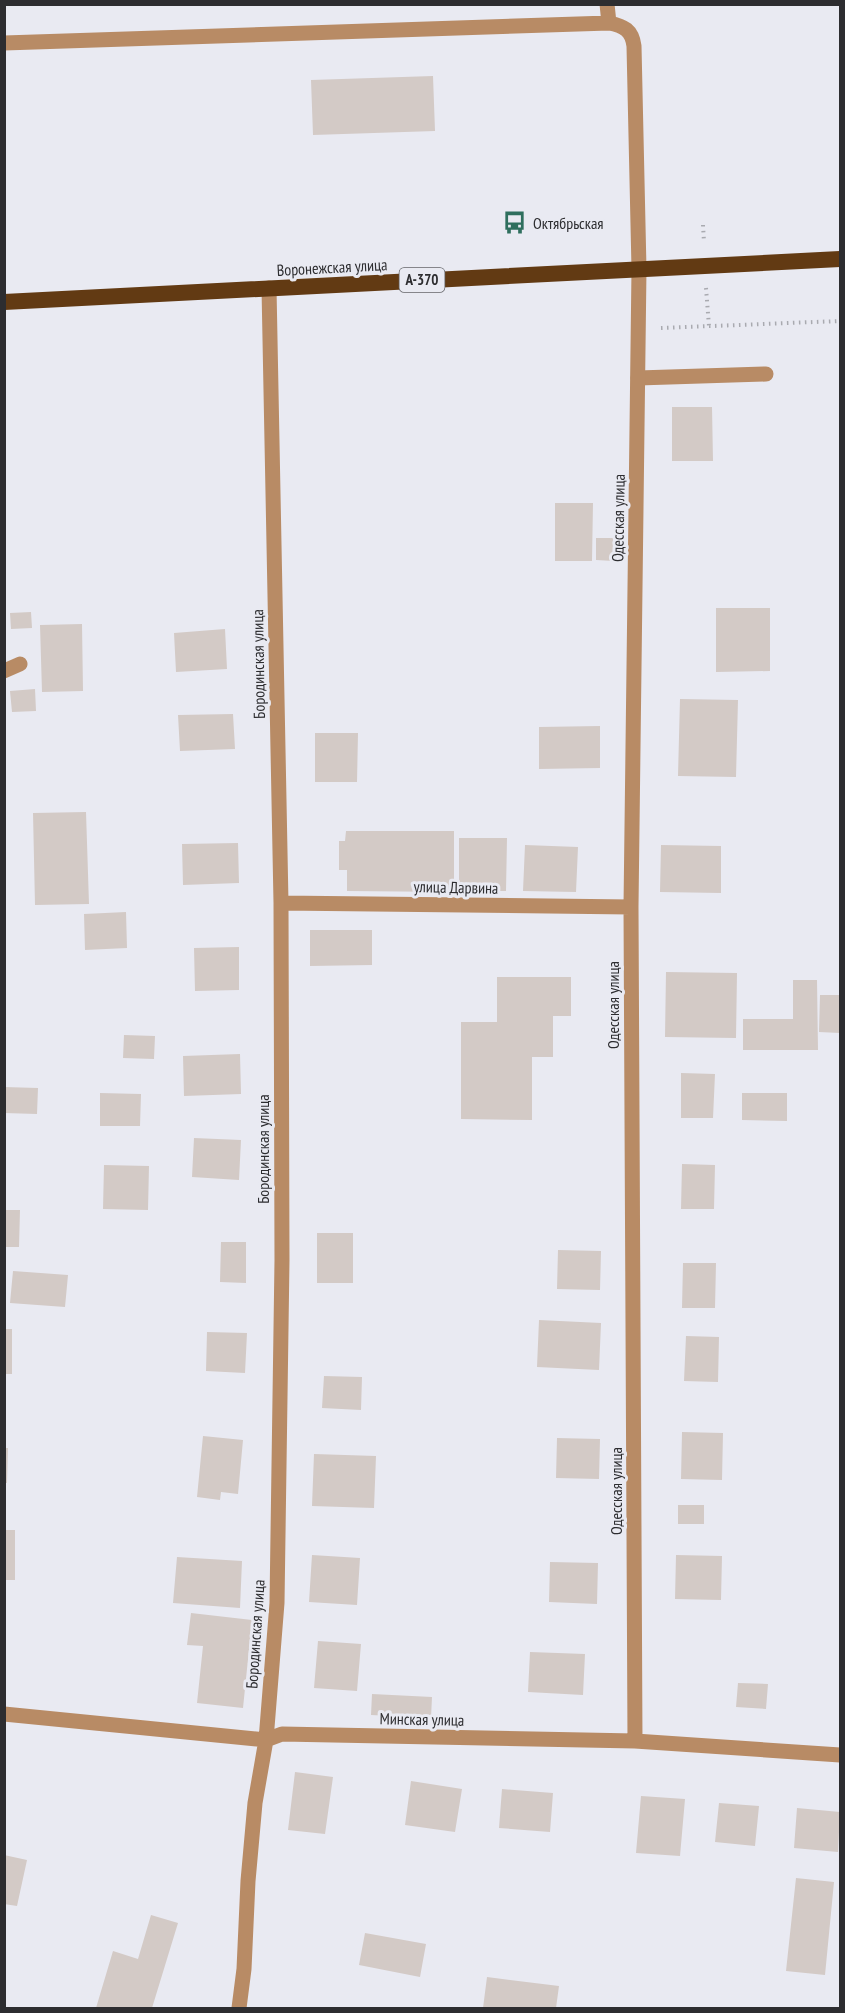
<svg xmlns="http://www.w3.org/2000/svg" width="845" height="2013" viewBox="0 0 845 2013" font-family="'PT Sans Narrow',sans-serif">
	<rect width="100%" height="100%" fill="#e9eaf2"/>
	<!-- building -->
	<path fill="#d3cac6" d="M433 76 435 131 313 135 311 80Z
		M672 407H712L713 461H672Z
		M555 503H593L592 561H555Z
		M596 538H613V561L596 560Z
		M716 608H770V671L716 672Z
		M31 612 32 628 11 629 10 613Z
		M82 624 83 691 42 692 40 625Z
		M225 629 227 669 176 672 174 633Z
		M35 689 36 711 12 712 10 691Z
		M680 699 738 700 736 777 678 776Z
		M233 714 235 749 180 751 178 715Z
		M600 726V768L539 769V727Z
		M315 733H358L357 782H315Z
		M86 812 89 904 35 905 33 813Z
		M346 831H454V892L347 891V870H339V841H345Z
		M459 838H507L506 891H459Z
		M238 843 239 883 183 885 182 844Z
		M525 845 578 847 576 892 523 891Z
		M661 845 721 846V893L660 892Z
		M126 912 127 948 85 950 84 914Z
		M310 930H372V965L310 966Z
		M239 947V990L195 991 194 948Z
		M666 972 737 973 736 1038 665 1037Z
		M497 977H571V1016H553V1057H532V1120L461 1119V1022H497Z
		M793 980H817L818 1050H743V1019H793Z
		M820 995H840V1033L819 1032Z
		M124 1035 155 1036 154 1059 123 1058Z
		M240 1054 241 1094 184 1096 183 1056Z
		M681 1073 715 1074 713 1118H681Z
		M4 1087 38 1088 37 1114 4 1113Z
		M100 1093 141 1094 140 1126H100Z
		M742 1093H787V1121L742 1120Z
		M194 1138 241 1140 239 1180 192 1177Z
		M682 1164 715 1165 714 1209H681Z
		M104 1165 149 1166 148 1210 103 1209Z
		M4 1210H20L19 1247H4Z
		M317 1233H353V1283H317Z
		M221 1242H246V1283L220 1282Z
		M558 1250 601 1251 600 1290 557 1289Z
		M683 1263H716L715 1308H682Z
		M13 1271 68 1275 65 1307 10 1303Z
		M539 1320 601 1323 599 1370 537 1367Z
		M4 1329H12V1374H4Z
		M207 1332 247 1333 245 1373 206 1371Z
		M686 1336 719 1337 718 1382 684 1381Z
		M324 1376 362 1377 361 1410 322 1408Z
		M682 1432 723 1433 722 1480 681 1479Z
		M203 1436 243 1440 238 1494 221 1492 220 1500 197 1497Z
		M557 1438 600 1439 599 1479 556 1478Z
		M4 1448H8L7 1483H4Z
		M314 1454 376 1456 374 1508 312 1506Z
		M678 1505H704V1524H678Z
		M4 1530H15V1580H4Z
		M312 1555 360 1558 357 1605 309 1602Z
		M676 1555 722 1556 721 1600 675 1599Z
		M177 1557 242 1561 240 1608 173 1603Z
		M550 1562 598 1563 597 1604 549 1602Z
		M191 1613 252 1620 243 1708 197 1703 203 1646 187 1645Z
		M318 1641 361 1644 357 1691 314 1688Z
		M530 1652 585 1654 583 1695 528 1692Z
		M738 1683 768 1684 766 1709 736 1707Z
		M372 1694 432 1697 431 1718 371 1715Z
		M295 1772 333 1777 325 1834 288 1830Z
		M411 1781 462 1789 455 1832 405 1825Z
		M502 1789 553 1793 550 1832 499 1828Z
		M641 1796 685 1799 680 1856 636 1853Z
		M719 1803 759 1806 755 1846 715 1842Z
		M797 1808 840 1812 838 1852 794 1848Z
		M4 1855 27 1860 17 1906 4 1904Z
		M796 1878 834 1882 825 1975 786 1971Z
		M151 1915 178 1923 152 2008H96L113 1951 138 1959Z
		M365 1933 426 1944 420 1977 359 1965Z
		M487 1977 559 1986 556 2008H483Z"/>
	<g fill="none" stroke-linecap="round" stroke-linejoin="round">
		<!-- path -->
		<path stroke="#a9aab0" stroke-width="4" stroke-dasharray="1.5 4.5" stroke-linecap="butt" d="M703 225 704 242
			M706 288 709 326
			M661 328 840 321"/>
		<!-- service -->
		<path stroke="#b88b65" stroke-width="15" d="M607 4 609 23
			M4 43 609 23C624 26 632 30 634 46L639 269
			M638 378 766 374
			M4 671 20 664"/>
		<!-- minor -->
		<path stroke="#b88b65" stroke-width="15" d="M281 903 631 907
			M4 1714 266 1740 282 1734 635 1741 840 1755
			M635 1741 631 907 639 269
			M239 2008 244 1969 248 1881 255 1803 266 1740 277 1603 282 1260 281 903 269 288"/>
		<!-- trunk -->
		<path stroke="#623a13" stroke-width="16" d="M4 302 840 259"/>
	</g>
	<!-- icons -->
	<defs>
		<symbol id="bus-bare" viewBox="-9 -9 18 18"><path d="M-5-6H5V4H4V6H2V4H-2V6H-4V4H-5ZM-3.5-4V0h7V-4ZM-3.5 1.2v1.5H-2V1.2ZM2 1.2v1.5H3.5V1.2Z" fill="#2f6f5e" stroke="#e9eaf2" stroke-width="2.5" paint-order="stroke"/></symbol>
	</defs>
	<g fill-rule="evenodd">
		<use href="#bus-bare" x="498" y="206" width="33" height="33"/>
	</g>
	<g text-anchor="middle" stroke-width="6" stroke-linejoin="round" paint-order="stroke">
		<!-- shield labels -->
		<rect fill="#e9eaf2" stroke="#65666a" stroke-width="1.5" x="399.5" y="268" width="45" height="24" rx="4.5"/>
		<g font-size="15" font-weight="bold" fill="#2d2d30">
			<text x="422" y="285">А-370</text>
		</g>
		<!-- poi labels -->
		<g font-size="16" fill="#2d2d30" stroke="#e9eaf2" text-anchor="start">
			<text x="533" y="229">Октябрьская</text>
		</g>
		<!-- street labels -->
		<g font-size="16" fill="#2d2d30" stroke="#e9eaf2">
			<text transform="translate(332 267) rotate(-3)" y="6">Воронежская улица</text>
			<text transform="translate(618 518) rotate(-89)" y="6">Одесская улица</text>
			<text transform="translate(258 664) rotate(-91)" y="6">Бородинская улица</text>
			<text transform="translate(456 887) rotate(1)" y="6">улица Дарвина</text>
			<text transform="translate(613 1005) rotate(-90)" y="6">Одесская улица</text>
			<text transform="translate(263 1149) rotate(-90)" y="6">Бородинская улица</text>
			<text transform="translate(616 1491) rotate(-90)" y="6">Одесская улица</text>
			<text transform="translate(255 1634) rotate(-86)" y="6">Бородинская улица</text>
			<text transform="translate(422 1719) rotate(1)" y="6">Минская улица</text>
		</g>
	</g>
	<!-- border -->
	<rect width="845" height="2013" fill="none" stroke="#2d2d30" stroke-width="12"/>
</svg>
